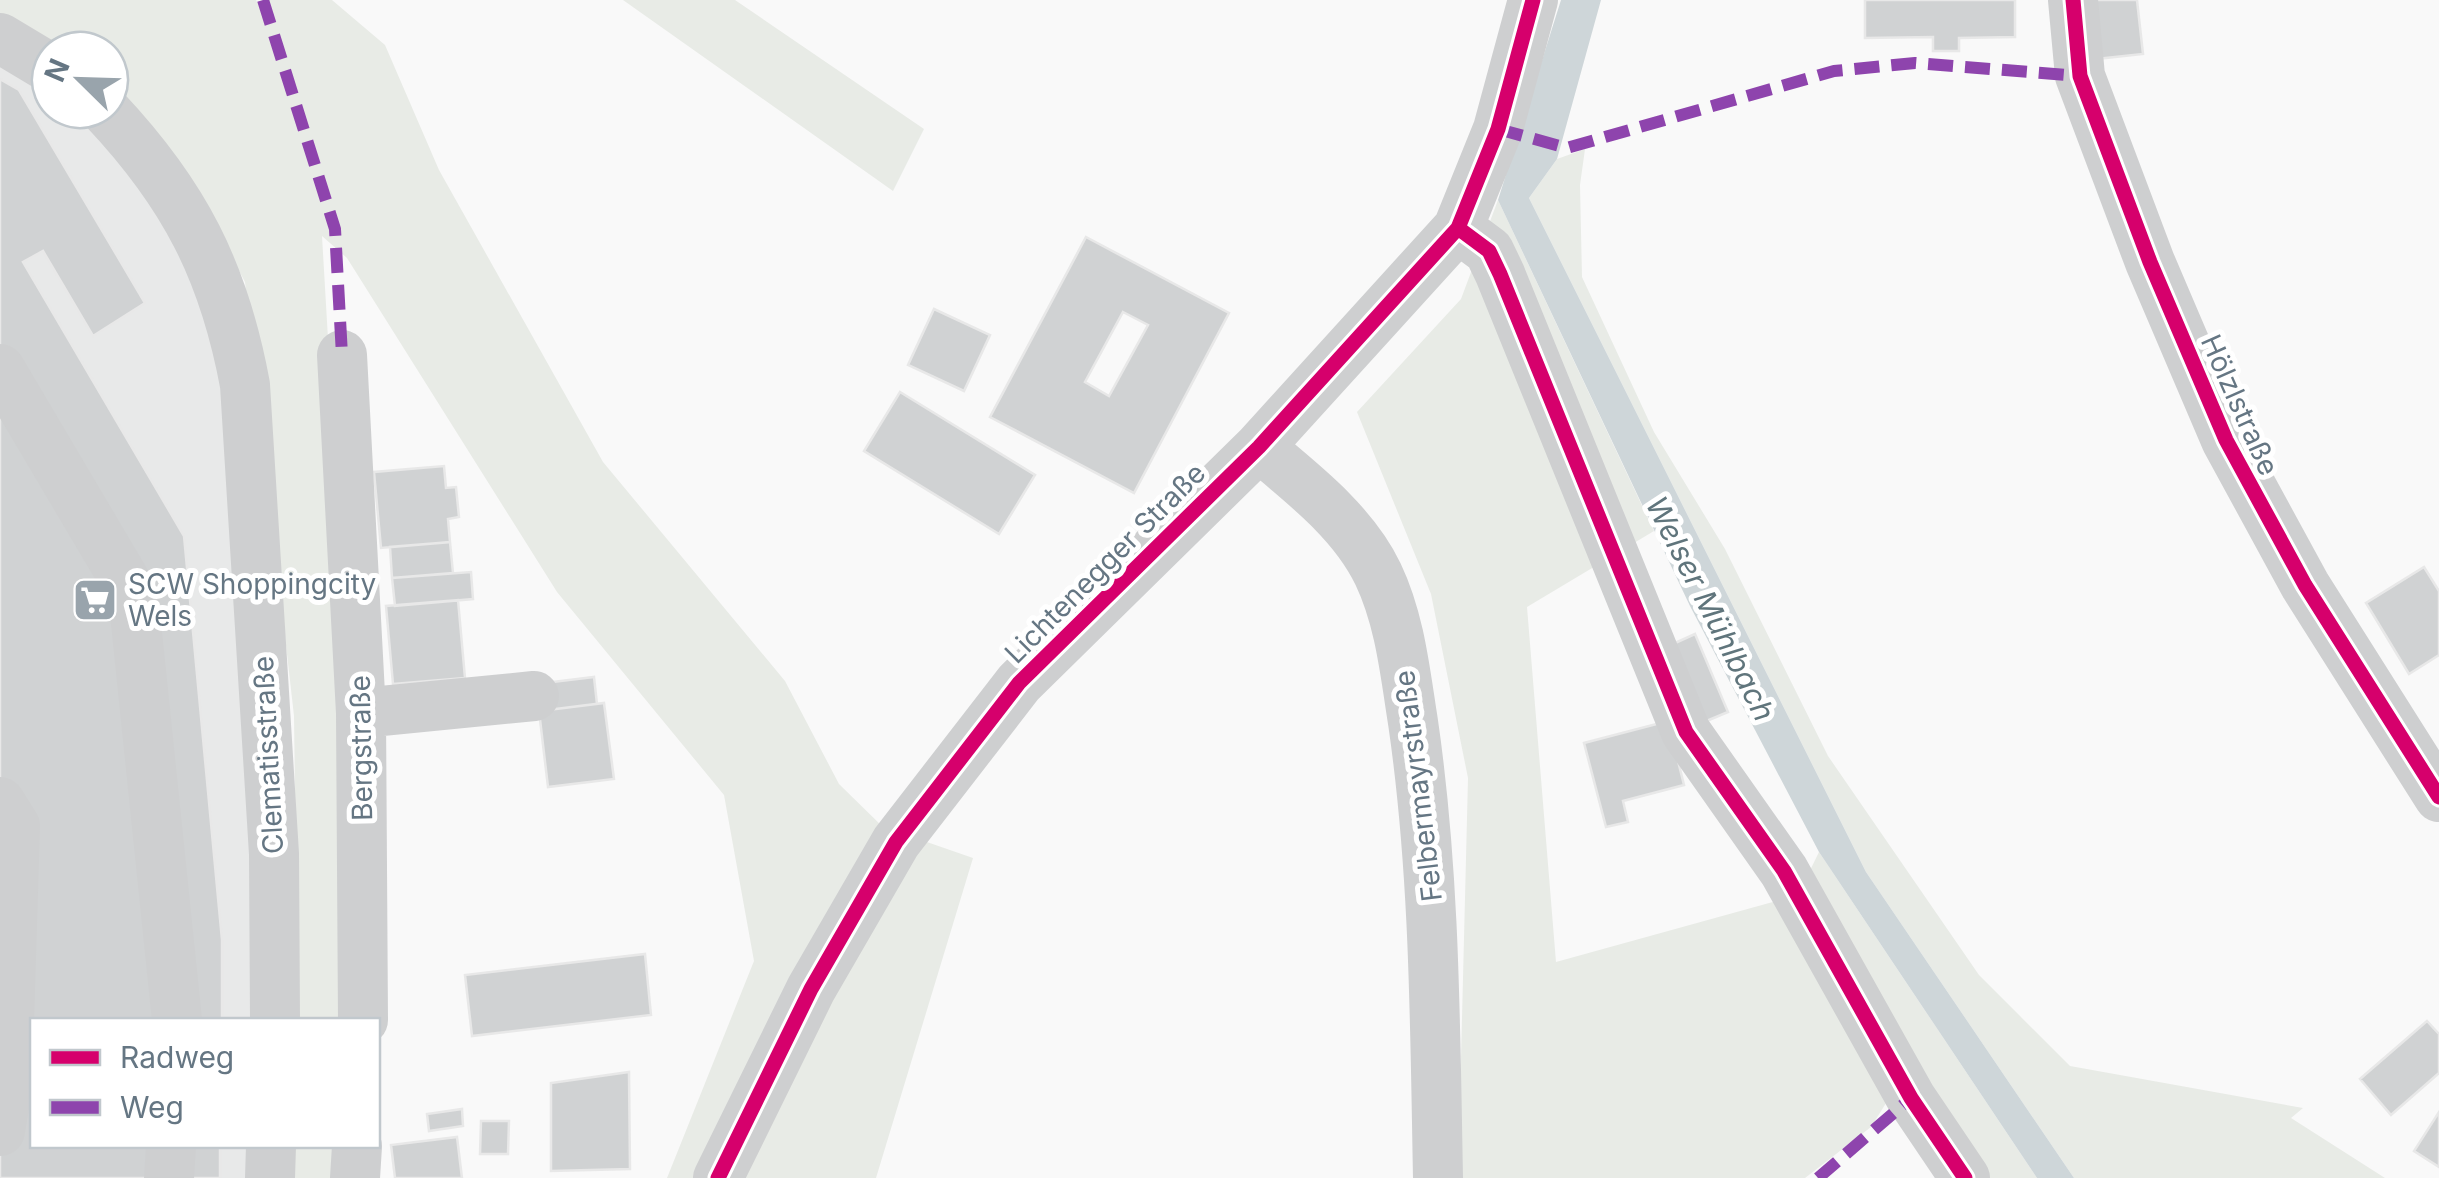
<svg xmlns="http://www.w3.org/2000/svg" width="2439" height="1178" viewBox="0 0 2439 1178" font-family="Inter,sans-serif">
	<rect width="100%" height="100%" fill="#f9f9f9"/>
	<!-- built -->
	<path fill="#e8e9e9" d="M0 60 50 89V110H73L128 160 185 247 224 341 237 504 256 1020H32V1146H255L254 1178H0Z"/>
	<!-- green -->
	<path fill="#e8ebe6" d="M0 0H256L260 8 267 0H332L385 45 439 170 603 462 785 681 839 784 887 831 708 1178H667L754 961 724 795 557 592 347 258 322 236 353 767V1020H298L294 716 245 282 188 175 110 89V50H56L0 16Z
		M623 0H735L924 129 893 191Z
		M1585 149 1580 185 1582 277 1654 432 1725 549 1828 756 1979 975 2070 1066 2303 1108 2291 1118 2385 1178H2074L1866 872 1529 198 1557 159Z
		M1498 200 1654 531 1527 607 1556 962 1798 895 1819 852 2037 1178H1981L1910 1065 1871 1127 1805 1178H1458L1468 778 1431 594 1357 412 1461 299Z
		M924 841 973 858 876 1178H744L870 919Z
		M295 1146H346L343 1178H294Z"/>
	<!-- water -->
	<path fill="#ced6d9" d="M1561 0H1601L1557 159 1529 198 1866 872 2074 1178H2037L1819 852 1690 606 1498 200Z"/>
	<!-- building -->
	<path fill="#d0d2d3" stroke="#e8e8e8" stroke-width="2.5" fill-rule="evenodd" d="M1865 0H2015V37L1959 38V51H1933V37L1865 38Z
		M2090 0H2137L2143 54 2096 59Z
		M0 79 19 90 145 303 93 336 43 251 23 262 184 536 222 940V1020H32V1146H220V1178H0Z
		M1086 237 1229 313 1134 493 990 417ZM1123 312 1148 325 1109 396 1085 382Z
		M934 309 990 335 964 391 908 365Z
		M900 392 1035 475 999 534 864 451Z
		M444 466 446 488 456 487 459 517 448 519 450 542 381 548 374 472Z
		M450 542 453 573 392 578 390 547Z
		M2424 567 2439 591V655L2409 674 2366 603Z
		M471 572 473 599 395 606 392 578Z
		M458 600 465 678 393 684 386 606Z
		M1695 634 1728 712 1697 725 1664 648Z
		M594 677 597 704 547 710 544 683Z
		M604 703 614 779 548 787 539 711Z
		M1668 721 1684 785 1623 801 1628 822 1606 827 1584 743Z
		M645 954 651 1015 472 1036 465 975Z
		M2427 1021 2439 1034V1073L2391 1115 2360 1079Z
		M629 1072 630 1169 551 1171V1083Z
		M462 1109 463 1126 429 1131 427 1114Z
		M2439 1112V1167L2414 1151Z
		M481 1121H509L508 1154H480Z
		M457 1137 462 1178H395L391 1145Z"/>
	<g fill="none" stroke-linecap="round" stroke-linejoin="round">
		<!-- minor -->
		<path stroke="#cecfd0" stroke-width="50" d="M2073 0 2080 76 2150 262 2226 440 2305 585 2439 797
			M0 38 50 68
			M105 110C184 194 224 271 245 385L274 854 275 1020
			M1458 228 1489 251 1500 274 1686 732 1784 871 1911 1098 1965 1178
			M342 355 361 713 363 1020
			M0 369 133 594 177 1020
			M1259 447C1302 483 1353 522 1378 574 1400 620 1405 672 1413 722 1435 873 1435 1025 1438 1178
			M361 713 534 696
			M0 802 15 826 7 1088 0 1131
			M169 1178 171 1146
			M270 1178 271 1146
			M355 1178 357 1146
			M718 1178 811 989 896 842 1019 683 1259 447 1458 228 1498 129 1533 0"/>
		<!-- quiet -->
		<path stroke="#8e44ad" stroke-width="12" stroke-dasharray="25 12" stroke-linecap="butt" d="M263 0 335 229 342 355
			M1498 129 1567 148 1834 71 1915 63 2080 76
			M1818 1178 1911 1098"/>
		<defs>
			<path id="cycleway" d="M2073 0 2080 76 2150 262 2226 440 2305 585 2439 797
				M1458 228 1489 251 1500 274 1686 732 1784 871 1911 1098 1965 1178
				M718 1178 811 989 896 842 1019 683 1259 447 1458 228 1498 129 1533 0"/>
		</defs>
		<!-- cycleway casing -->
		<use href="#cycleway" stroke="#fff" stroke-width="21"/>
		<!-- cycleway -->
		<use href="#cycleway" stroke="#d6006c" stroke-width="15"/>
	</g>
	<!-- icons -->
	<defs>
		<symbol id="supermarket-square" viewBox="-11 -11 22 22"><rect x="-9" y="-9" width="18" height="18" rx="4" fill="#99a4ac" stroke="#fff"/><path d="M-6-5.5h2.5l.6 2H6L4.5 2H-2.5L-4.4-4H-6ZM-1.5 3.2a1.3 1.3 0 1 0 .1 0ZM3 3.2a1.3 1.3 0 1 0 .1 0Z" fill="#fff"/></symbol>
	</defs>
	<g fill-rule="evenodd">
		<use href="#supermarket-square" x="70" y="575" width="50" height="50"/>
	</g>
	<g text-anchor="middle" stroke-width="10" stroke-linejoin="round" paint-order="stroke">
		<!-- street labels -->
		<g font-size="28" fill="#657683" stroke="#fff">
			<text transform="translate(2240 405) rotate(66)" y="10">Hölzlstraße</text>
			<text transform="translate(1105 563) rotate(-45)" y="10">Lichtenegger Straße</text>
			<text transform="translate(361 748) rotate(-91)" y="10">Bergstraße</text>
			<text transform="translate(268 755) rotate(-93)" y="10">Clematisstraße</text>
			<text transform="translate(1418 786) rotate(-97)" y="10">Felbermayrstraße</text>
		</g>
		<!-- poi labels -->
		<g font-size="28" fill="#657683" stroke="#fff" text-anchor="start">
			<text x="128" y="594">SCW Shoppingcity<tspan x="128" dy="32">Wels</tspan></text>
		</g>
		<!-- water labels -->
		<g font-size="30" font-style="italic" fill="#60757c" stroke="#fff">
			<text transform="translate(1710 609) rotate(63)" y="10">Welser Mühlbach</text>
		</g>
	</g>
	<!-- legend -->
	<rect x="30" y="1018" width="350" height="130" fill="#ffffff" stroke="#c1c8cd" stroke-width="2.5"/>
	<rect x="50" y="1050" width="50" height="15" fill="#d6006c" stroke="#c1c8cd" stroke-width="2.5"/>
	<text x="120" y="1068" font-size="30" fill="#657683">Radweg</text>
	<rect x="50" y="1100" width="50" height="15" fill="#8e44ad" stroke="#c1c8cd" stroke-width="2.5"/>
	<text x="120" y="1118" font-size="30" fill="#657683">Weg</text>
	<!-- north arrow -->
	<g transform="translate(80 80) rotate(293)"><circle r="48" fill="#ffffff" stroke="#c1c8cd" stroke-width="2.5"/>
	<path d="M0-8L18 38L0 25L-18 38Z" fill="#99a4ac"/>
	<text y="-15" font-size="28" font-weight="bold" text-anchor="middle" fill="#657683">N</text>
	</g>
</svg>
